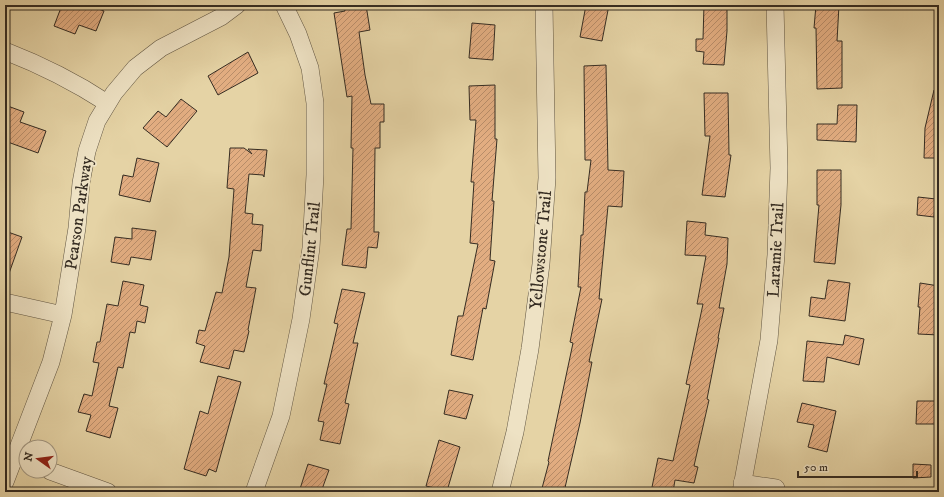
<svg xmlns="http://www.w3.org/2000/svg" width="944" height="497" viewBox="0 0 944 497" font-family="'IM FELL DW Pica',serif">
	<defs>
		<pattern id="building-hatch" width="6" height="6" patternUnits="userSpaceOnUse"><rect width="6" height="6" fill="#e2ad81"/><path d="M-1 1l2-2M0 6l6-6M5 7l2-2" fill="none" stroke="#b88d69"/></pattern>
	</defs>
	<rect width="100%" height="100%" fill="#e5d3a5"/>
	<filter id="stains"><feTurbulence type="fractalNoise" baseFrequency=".005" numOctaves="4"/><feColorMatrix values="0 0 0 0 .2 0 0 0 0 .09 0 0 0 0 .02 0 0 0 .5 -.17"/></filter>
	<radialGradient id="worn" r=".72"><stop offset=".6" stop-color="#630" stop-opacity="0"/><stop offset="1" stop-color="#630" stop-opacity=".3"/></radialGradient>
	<!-- building -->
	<path fill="url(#building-hatch)" stroke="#352c22" d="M62 5H87L104 11 96 31 79 25 75 34 54 26Z
		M344 5H366L370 30 359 32 365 75 371 104H384V122H380V148H375L374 232H379L377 248 368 247 366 268 342 265 347 229H351L353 148H351L352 96 347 97 334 13 345 11Z
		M586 5H609L602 41 580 37Z
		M704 5H727V31L724 65 703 64 704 52 696 51V39H703Z
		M816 5H839L837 41H842V88L817 89 816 28H814Z
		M472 23 495 25 493 60 469 58Z
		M248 52 258 73 218 95 208 76Z
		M606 65 608 170 624 171 622 207 608 206 599 299H602L589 362H592L580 423 564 492H541L549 462 548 461 573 343 570 342 581 287H578L581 235H583L585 192H587L591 160H585L584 66Z
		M495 85V139H497L492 201H494L490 260 495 261 486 309 483 308 473 360 451 355 458 316H463L478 244 470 243 474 182H471L476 120H470L469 86Z
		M934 90 939 91V158H924L925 128Z
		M704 93H728L729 155H731L725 197 702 195 710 136H705Z
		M181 99 197 111 167 147 143 128 158 111 166 117Z
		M5 105 24 112 20 122 46 131 38 153 5 141Z
		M838 105H857L856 142 817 140V124H837Z
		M230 148H244L252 154 248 149 267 150 264 177 263 175 249 174 245 213 253 214 252 224 263 225 261 251 253 250 246 287 256 288 248 330 249 331 244 352 234 350 229 369 200 362 205 346 196 343 199 330 205 331 216 292 222 293 229 257 234 189 227 188Z
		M137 158 159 163 150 202 119 195 123 175 133 177Z
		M817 170H841V205L835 264 814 262 819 205H817Z
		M918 197 936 199 934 217 917 215Z
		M687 221 706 223 705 235 728 238 727 264 719 308H724L718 338H719L707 399 709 400 694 466 698 467 694 483 675 480 673 492H651L658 458 673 461 690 385 686 384 703 304H697L706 256 685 255Z
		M132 228 156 231 151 260 131 257 129 265 111 262 115 237 132 239Z
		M5 231 22 237 7 279H5Z
		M828 280 850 283 845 321 809 316 811 297 825 299Z
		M123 281 144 285 140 305 148 307 145 323 137 321 135 333 130 332 123 368 118 367 109 406 118 408 110 438 86 431 91 415 78 412 84 394 92 396 99 363 93 362 97 342H100L107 304 118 306Z
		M920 283 939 286 936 317H939V335L918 334 920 307H918Z
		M342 289 365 293 353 343H358L345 403 349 404 340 444 320 440 324 422 318 421 327 384H324L338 324 334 323Z
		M845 335 864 339 859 365 827 357 824 382 803 381 807 341 843 345Z
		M218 376 241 382 216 472 209 469 206 476 184 469 200 411 208 414Z
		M449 390 473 395 466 419 444 414Z
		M917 401H937L936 424H916Z
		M802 403 836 411 827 452 808 447 814 425 797 422Z
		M439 440 460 447 447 491 426 486Z
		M308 464 329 470 321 492H299Z
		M913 464 931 465V477L913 478Z"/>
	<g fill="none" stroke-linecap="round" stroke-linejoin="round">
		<defs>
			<path id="minor" d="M5 51C41 65 75 82 107 103
				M5 302 63 315
				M50 471 108 492
				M5 482 51 362 63 315 77 228 81 183 87 151 97 121 114 93 135 68 161 48 221 17 237 5
				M742 483 776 488
				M254 492 281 416 301 319 311 248 315 175V103L310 68 298 34 284 5
				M500 492 515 432 530 349 541 264 547 178 544 5
				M741 492 769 340 776 255 779 168 775 5"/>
		</defs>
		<!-- minor casing -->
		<use href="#minor" stroke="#615643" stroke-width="18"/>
		<!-- minor -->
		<use href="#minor" stroke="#eee2c4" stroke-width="17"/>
	</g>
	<g text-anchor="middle" stroke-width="3.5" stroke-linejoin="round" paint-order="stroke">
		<!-- street labels -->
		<g font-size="17" fill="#352c22" stroke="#eee2c4">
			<text transform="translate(78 213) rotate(-82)" y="6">Pearson Parkway</text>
			<text transform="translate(309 249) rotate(-84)" y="6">Gunflint Trail</text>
			<text transform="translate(540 250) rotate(-85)" y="6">Yellowstone Trail</text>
			<text transform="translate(775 250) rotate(-87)" y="6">Laramie Trail</text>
		</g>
	</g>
	<!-- margin -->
	<rect width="944" height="497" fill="none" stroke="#e5d3a5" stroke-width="20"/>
	<rect x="6" y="6" width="932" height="485" fill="none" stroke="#352c22" stroke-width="2"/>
	<rect x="10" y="10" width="924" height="477" fill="none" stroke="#352c22"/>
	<!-- north arrow -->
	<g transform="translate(38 459) rotate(284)"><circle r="19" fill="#eee2c4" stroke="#a49983"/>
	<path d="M0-3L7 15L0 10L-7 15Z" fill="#8f2418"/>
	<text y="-6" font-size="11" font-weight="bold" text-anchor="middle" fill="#352c22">N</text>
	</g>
	<!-- scale -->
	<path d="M798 471v6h119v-6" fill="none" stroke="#352c22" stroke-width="2"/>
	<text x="804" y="471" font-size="12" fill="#352c22" stroke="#eee2c4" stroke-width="3" paint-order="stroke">50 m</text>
	<rect width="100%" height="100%" filter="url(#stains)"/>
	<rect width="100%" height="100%" fill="url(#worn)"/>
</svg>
